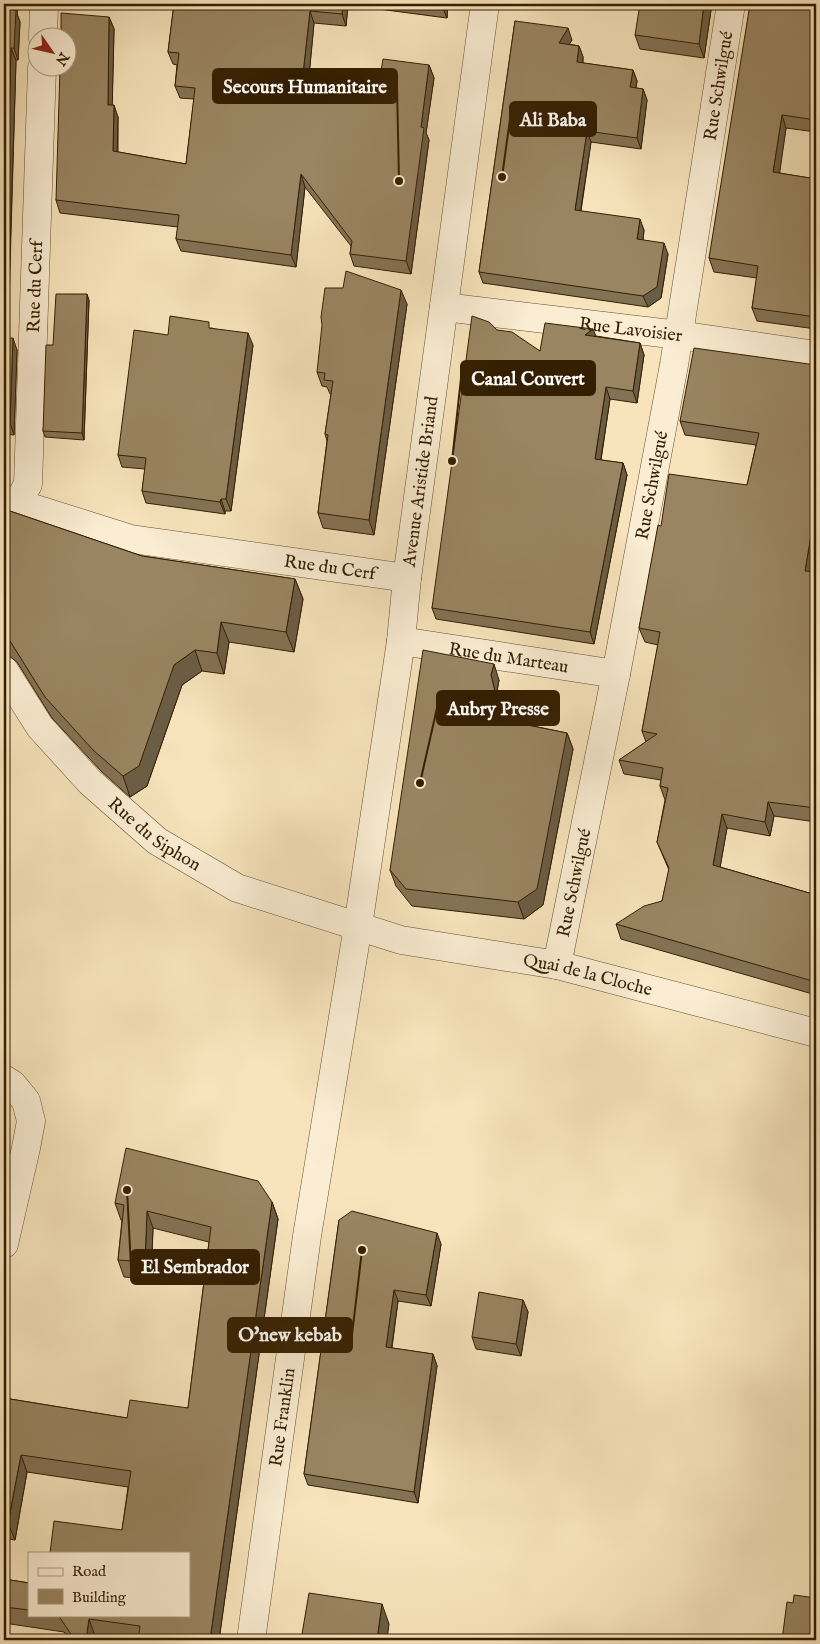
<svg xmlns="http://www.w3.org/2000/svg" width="820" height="1644" viewBox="0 0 820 1644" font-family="'IM FELL English',serif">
	<rect width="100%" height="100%" fill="#f7e4bc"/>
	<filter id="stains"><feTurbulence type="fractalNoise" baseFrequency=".004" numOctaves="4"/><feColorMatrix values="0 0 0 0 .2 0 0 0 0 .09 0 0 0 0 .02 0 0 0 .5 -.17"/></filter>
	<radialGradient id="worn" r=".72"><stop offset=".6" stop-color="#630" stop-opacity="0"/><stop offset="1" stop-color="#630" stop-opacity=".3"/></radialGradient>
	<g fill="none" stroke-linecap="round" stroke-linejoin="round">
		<defs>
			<g id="minor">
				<path d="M43 38 44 4"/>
				<path id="s1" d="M444 307 679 335 816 355"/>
				<path id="s2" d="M4 499 131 539 407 578"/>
				<path id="s3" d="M18 503 28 484 42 68"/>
				<path id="s4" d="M401 641 616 674"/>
				<path id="s5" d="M4 670 40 727 90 782 157 841 237 888 401 940 557 965 816 1033"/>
				<path id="s6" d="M557 965 616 674 674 365 731 4"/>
				<path d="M4 1079 12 1084 26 1101 31 1121 26 1148 4 1244"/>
				<path id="s7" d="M251 1640 307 1236 358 926 401 641 407 578 485 4"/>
			</g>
		</defs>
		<!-- minor casing -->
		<use href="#minor" stroke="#655030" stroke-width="29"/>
		<!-- minor -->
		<use href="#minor" stroke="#faedd3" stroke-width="28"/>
	</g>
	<!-- wall -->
	<path fill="#847254" stroke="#341f01" d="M4 4H18L17 14 20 22 18 60H16L8 338 17 350 14 435 6 434 5 463 4 464Z
		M174 4H448L447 18 348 5 346 26 314 23 309 75 368 80 381 71 429 65 434 78 426 133 429 140 411 274 354 266 350 254 351 246 305 187 296 267 181 251 176 239 178 227 60 213 56 200 109 17 114 29 112 105 118 117V152L186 164 194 99 180 98 175 86 177 65 173 64 168 52Z
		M816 4V132L786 128 779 173 816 179V329L757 321 752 308 757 278 714 272 709 258Z
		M711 10 704 58 640 49 635 35Z
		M515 21 572 40 569 44 579 46 583 57V63L633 70 637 81 636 88 643 89 647 100 641 149 591 142 581 211 644 230 643 240 668 254 661 298 648 307 483 283 479 272Z
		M89 300 84 440 45 437 43 431 53 345Z
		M407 304 374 535 323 528 318 513 327 441 325 434 331 394H330L327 387 322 386 317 372Z
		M212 328 253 345 231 511H225V514L146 503 142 491 145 469 122 467 118 455 168 335Z
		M497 330 540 351 596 336 640 343 644 355 637 403 610 399 601 460 623 463 627 475 594 644 436 619 432 608Z
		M816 365 813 572H816V822L774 816 770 836 727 828 720 867 816 895V995L621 939 616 924 662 901 669 870 657 842 665 800 660 786 661 780 624 774 619 760 646 742 642 731 658 645 645 642 639 628 661 526 747 485 756 445 685 435 680 421Z
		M4 509 142 556 295 579 303 599 294 652 229 642 224 674 202 671 182 685 147 786 130 797 101 771 52 718 17 662 9 656 4 647Z
		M499 680 497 691 504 720 567 733 573 749 543 905 524 919 412 906 396 886 390 870Z
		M272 1202 278 1219 219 1640H125L95 1636V1640H70L64 1632 4 1623V1579L29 1583V1615H189L122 1530 128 1487 27 1472 15 1540 8 1539 4 1560V1398L127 1418 188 1408 209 1242 153 1228 151 1279 124 1277 118 1260 122 1220H121L115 1203Z
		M339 1220 441 1244 431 1306 398 1301 392 1348 433 1354 437 1366 418 1503 308 1485 304 1474Z
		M523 1300 528 1312 521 1356 476 1349 472 1337Z"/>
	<!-- shaded-wall -->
	<path fill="#6b5d45" stroke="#341f01" d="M13 4H18L17 14 20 22 18 60 14 48Z
		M343 4H348V5L346 26 342 14Z
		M442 4H448L447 18 442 6Z
		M704 4H708L711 10 704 58 699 44Z
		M310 11 314 23 308 87 303 74Z
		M109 17 114 29 112 118 108 105Z
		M568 28 572 40 563 54 559 43Z
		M579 46 583 57 582 73 577 62Z
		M11 48 16 60 7 349 4 340V314Z
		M429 65 434 78 426 133 429 140 411 274 406 261 421 127Z
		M633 70 637 81 634 98 630 87Z
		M643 89 647 100 641 149 637 138Z
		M114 105 118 117 117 164 113 151Z
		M782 115 786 128 778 185 773 172Z
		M587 131 591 142 579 221 575 210Z
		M301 174 305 187 296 267 291 255Z
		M640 219 644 230 642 250 637 239Z
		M664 243 668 254 661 298 648 307 643 296Z
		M401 290 407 304 374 535 369 520Z
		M87 294 89 300 84 440 82 433Z
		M593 329 598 341 585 335Z
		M248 333 253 345 231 511 226 499Z
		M13 338 17 350 14 435 10 423Z
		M640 343 644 355 637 403 633 391Z
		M606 387 610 399 599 471 595 459Z
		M4 428 6 434 5 463 4 464Z
		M623 463 627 475 594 644 590 632Z
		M221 499 225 511V514L220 502Z
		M816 505V550L810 585 805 571Z
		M295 579 303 599 294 652 286 632Z
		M221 622 229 642 224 674 217 653Z
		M195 650 202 671 182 685 147 786 130 797 123 776 174 665Z
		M494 664 499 680 497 691 508 736 502 720 491 675Z
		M567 733 573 749 543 905 524 919 518 902Z
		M768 802 774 816 770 836 765 822Z
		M722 814 727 828 718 879 713 865Z
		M272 1202 278 1219 219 1640H210Z
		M147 1211 153 1228 151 1279 145 1262Z
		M437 1233 441 1244 431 1306 426 1295Z
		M394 1290 398 1301 390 1358 386 1347Z
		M523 1300 528 1312 521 1356 516 1344Z
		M433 1354 437 1366 418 1503 414 1492Z
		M21 1455 27 1472 15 1540 8 1523Z
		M4 1527 8 1539 4 1560Z
		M382 1604 389 1624 387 1640H377Z
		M89 1619 95 1636V1640H86Z"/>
	<!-- building -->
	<path fill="#998562" stroke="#341f01" d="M4 4H13V10H16L14 48H11L4 314Z
		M174 4H343L342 14 310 11 303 74 368 80 369 70 381 71 383 59 429 65 421 127 424 128 406 261 350 254 352 241 301 174 291 255 176 239 179 215 56 200 60 68H68V38H61V13L109 17 108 105H114L113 151 186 164 195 88 175 86 179 53 168 52Z
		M428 4H442V6Z
		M640 4H704L699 44 635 35Z
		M750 4H816V120L782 115 773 172 816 179V317L752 308 758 266 709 258Z
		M515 21 568 28 559 43 579 46 577 62 633 70 630 87 643 89 637 138 587 131 575 210 640 219 637 239 664 243 657 287 643 296 479 272Z
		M346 271 401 290 369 520 318 513 328 435 325 434 333 381 324 380 325 373 317 372 322 325 321 317 325 288H343Z
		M56 294H87L82 433 43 431 46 345H53Z
		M170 316 209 322V328L248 333 226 499H221L220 502 142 491 146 458 118 455 134 330 168 335Z
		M472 316 489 322 497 330 512 332 540 351 545 323 593 329 585 335 640 343 633 391 606 387 595 459 623 463 590 632 432 608Z
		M4 338H13L10 423H4Z
		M694 348 816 365V505L805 571 816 572V808L768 802 765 822 722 814 713 865 816 895V982L616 924 644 906 662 901 669 868 657 842 668 788 660 786 663 768 619 760 657 734 642 731 660 632 639 628 658 525 661 526 669 474 747 485 759 433 680 421Z
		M4 509 142 556 295 579 286 632 221 622 217 653 195 650 174 665 139 766 123 776 93 750 45 697 10 641 4 637Z
		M423 650 494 664 491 675 502 720 567 733 537 889 518 902 406 889 390 870Z
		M126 1148 258 1181 272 1202 210 1640H138L140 1626 89 1619 86 1640H75L58 1615H189V1553H50L54 1521 122 1530 131 1471 21 1455 8 1523 4 1522V1398L127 1418 130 1400 188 1408 211 1227 147 1211 145 1262 118 1260 124 1205 115 1203Z
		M352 1211 437 1233 426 1295 394 1290 386 1347 433 1354 414 1492 304 1474 339 1220Z
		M479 1292 523 1300 516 1344 472 1337Z
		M4 1579 29 1583V1610L4 1607Z
		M309 1593 382 1604 377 1640H301Z
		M794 1595 816 1598V1640H782L787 1602 793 1603Z"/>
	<g text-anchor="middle" stroke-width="4" stroke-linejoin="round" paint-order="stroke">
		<!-- street labels -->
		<g font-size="18" fill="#341f01" stroke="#faedd3">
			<text dy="6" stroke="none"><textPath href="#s6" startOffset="894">Rue Schwilgué</textPath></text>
			<text dy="6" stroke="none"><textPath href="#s3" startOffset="219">Rue du Cerf</textPath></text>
			<text dy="6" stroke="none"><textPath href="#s1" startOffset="188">Rue Lavoisier</textPath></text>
			<text dy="6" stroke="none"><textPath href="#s7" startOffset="1171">Avenue Aristide Briand</textPath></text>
			<text dy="6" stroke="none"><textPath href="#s6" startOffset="489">Rue Schwilgué</textPath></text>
			<text dy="6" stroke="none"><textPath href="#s2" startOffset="334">Rue du Cerf</textPath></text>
			<text dy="6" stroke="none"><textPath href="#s4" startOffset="109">Rue du Marteau</textPath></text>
			<text dy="6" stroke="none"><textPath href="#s5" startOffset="225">Rue du Siphon</textPath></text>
			<text dy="6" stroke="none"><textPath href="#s6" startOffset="84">Rue Schwilgué</textPath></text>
			<text dy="6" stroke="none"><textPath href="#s5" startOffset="686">Quai de la Cloche</textPath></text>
			<text dy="6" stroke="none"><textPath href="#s7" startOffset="225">Rue Franklin</textPath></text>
		</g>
	</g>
	<!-- callouts -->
	<path fill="none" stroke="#341f01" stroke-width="2" d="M399 181L397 86M502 177L510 119M452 461L461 378M420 783L437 708M127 1190L131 1267M362 1250L352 1335"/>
	<g fill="#341f01" stroke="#faedd3" stroke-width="2">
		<circle cx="399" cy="181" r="5"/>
		<circle cx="502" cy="177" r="5"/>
		<circle cx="452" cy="461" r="5"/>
		<circle cx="420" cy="783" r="5"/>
		<circle cx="127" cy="1190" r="5"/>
		<circle cx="362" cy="1250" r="5"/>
	</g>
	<g fill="#341f01" stroke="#341f01" stroke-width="2">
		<rect x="213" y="69" width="184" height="34" rx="5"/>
		<rect x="510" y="102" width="86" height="34" rx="5"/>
		<rect x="461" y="361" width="134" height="34" rx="5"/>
		<rect x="437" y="691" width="122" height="34" rx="5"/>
		<rect x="131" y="1250" width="128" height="34" rx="5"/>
		<rect x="228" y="1318" width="124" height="34" rx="5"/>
	</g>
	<g font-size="19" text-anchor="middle" font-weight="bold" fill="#fff">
		<text x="305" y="93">Secours Humanitaire</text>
		<text x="553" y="126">Ali Baba</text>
		<text x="528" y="385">Canal Couvert</text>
		<text x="498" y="715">Aubry Presse</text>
		<text x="195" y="1273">El Sembrador</text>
		<text x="290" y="1341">O'new kebab</text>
	</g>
	<!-- margin -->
	<rect width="820" height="1644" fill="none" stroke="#f7e4bc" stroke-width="20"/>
	<rect x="5" y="5" width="810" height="1634" fill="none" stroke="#341f01" stroke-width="2.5"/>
	<rect x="10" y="10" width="800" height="1624" fill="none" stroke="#341f01"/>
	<!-- legend -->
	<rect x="28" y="1552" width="162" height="65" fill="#faedd3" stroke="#ab9b7f"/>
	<rect x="38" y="1568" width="25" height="8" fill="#faedd3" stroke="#ab9b7f"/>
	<text x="72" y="1576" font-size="15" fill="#341f01">Road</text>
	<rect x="38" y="1589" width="25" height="15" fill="#998562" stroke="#ab9b7f"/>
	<text x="72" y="1602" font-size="15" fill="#341f01">Building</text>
	<!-- north arrow -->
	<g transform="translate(52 52) rotate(124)"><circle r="24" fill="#faedd3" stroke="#ab9b7f"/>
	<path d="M0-4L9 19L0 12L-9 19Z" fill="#8f2418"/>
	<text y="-8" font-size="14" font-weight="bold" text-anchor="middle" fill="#341f01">N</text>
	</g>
	<rect width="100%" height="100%" filter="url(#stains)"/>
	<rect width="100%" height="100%" fill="url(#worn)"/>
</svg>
